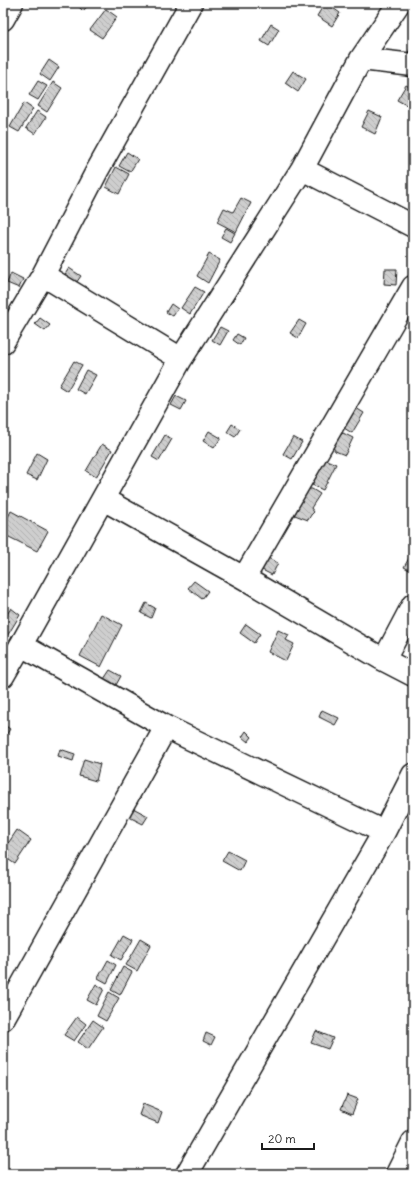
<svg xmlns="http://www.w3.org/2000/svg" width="416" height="1177" viewBox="0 0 416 1177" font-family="Delius,sans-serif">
	<defs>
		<pattern id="building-back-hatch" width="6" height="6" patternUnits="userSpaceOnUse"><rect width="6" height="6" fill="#cecece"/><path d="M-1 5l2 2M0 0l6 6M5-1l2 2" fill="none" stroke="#b0b0b0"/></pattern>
	</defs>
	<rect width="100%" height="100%" fill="#fff"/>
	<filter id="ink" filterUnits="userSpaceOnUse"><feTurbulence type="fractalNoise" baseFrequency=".025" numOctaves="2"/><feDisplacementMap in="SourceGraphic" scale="8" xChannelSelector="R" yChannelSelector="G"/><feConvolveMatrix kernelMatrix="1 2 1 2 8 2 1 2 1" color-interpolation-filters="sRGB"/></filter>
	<g filter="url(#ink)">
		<!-- building -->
		<path fill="url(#building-back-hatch)" stroke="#1c1c1c" d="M77 3H90L83 11 76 4Z
			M325 3H336L333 8 340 13 332 26 317 16Z
			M106 9 117 17 102 38 90 30Z
			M271 24 279 29 269 46 261 41Z
			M413 45V58L407 54Z
			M49 60 59 67 50 81 40 74Z
			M293 71 306 79 298 92 285 83Z
			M38 81 47 86 38 100 29 95Z
			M53 82 62 88 47 112 38 106Z
			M406 85 413 89V93L406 105 397 100Z
			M24 103 33 109 19 132 10 127Z
			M37 111 46 117 35 134 26 128Z
			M369 111 382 117 375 134 361 127Z
			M127 152 138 159 130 172 119 166Z
			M116 167 129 174 119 194 106 187Z
			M241 198 251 203 236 232 217 222 224 208 233 212Z
			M3 199 7 202 3 208Z
			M226 228 235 233 230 242 221 237Z
			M209 254 220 260 208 283 197 276Z
			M69 268 81 276 76 283 64 276Z
			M385 269H397L396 285 384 284Z
			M11 273 23 279 19 288 7 283Z
			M195 287 204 292 190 314 181 308Z
			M171 304 178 309 173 316 166 312Z
			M40 318 50 325 45 331 35 324Z
			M299 320 306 324 298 338 290 333Z
			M220 327 228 331 220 345 212 340Z
			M237 334 244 338 240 345 233 340Z
			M74 361 82 365 67 391 59 386Z
			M86 370 96 375 85 394 76 389Z
			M3 395 7 397 3 404Z
			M176 396 186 401 181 410 171 405Z
			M356 408 364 413 352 433 344 428Z
			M232 424 240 429 235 437 227 432Z
			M209 431 221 438 214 448 203 441Z
			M343 433 353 438 345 455 335 451 333 447 338 437Z
			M165 435 172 439 159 461 152 457Z
			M293 437 302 442 292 459 283 454Z
			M102 444 112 450 96 477 86 471Z
			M37 453 47 459 37 480 26 475Z
			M324 459 336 464 323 490 312 485Z
			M309 489H312L320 494 311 508 314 512 311 515 308 520 292 514Z
			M11 511 48 531 37 551 3 534V527Z
			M413 551V572L404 567Z
			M268 558 278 563 272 575 262 570Z
			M194 581 208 591 202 599 188 588Z
			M146 603 155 608 151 618 141 613Z
			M11 608 20 615 6 638 3 636V621Z
			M101 614 122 625 101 667 80 656Z
			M246 624 260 634 254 643 240 633Z
			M278 630 289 635 286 640 294 644 286 661 268 652Z
			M110 670 121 676 116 685 104 679Z
			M322 710 339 718 335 725 319 717Z
			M3 724 10 729 3 740Z
			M246 731 252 737 248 742 242 737Z
			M60 749 75 754 73 761 58 756Z
			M84 759 100 764 96 781 79 776Z
			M133 808 148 816 143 824 129 817Z
			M17 830 31 840 15 864 3 856V851Z
			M228 851 245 860 240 871 222 861Z
			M3 873 7 875 3 883Z
			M124 934 133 939 121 960 112 955Z
			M141 939 151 945 137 971 126 965Z
			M108 960 116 965 107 983 98 978Z
			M123 967 132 972 120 995 111 990Z
			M96 984 104 989 96 1005 87 1000Z
			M109 992 119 998 106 1021 97 1016Z
			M77 1017 86 1024 74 1041 64 1035Z
			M93 1020 103 1027 88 1049 78 1042Z
			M316 1031 333 1038 328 1049 311 1043Z
			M206 1033 215 1037 211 1045 203 1041Z
			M347 1095 358 1099 352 1114 341 1109Z
			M143 1104 162 1112 158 1123 139 1115Z"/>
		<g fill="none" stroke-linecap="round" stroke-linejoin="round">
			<defs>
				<path id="minor" d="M3 19 12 3
					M361 59 413 65
					M302 169 413 226
					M43 275 181 359
					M3 342 43 275 97 171 191 3
					M103 499 244 578 384 660 413 675
					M244 578 413 287
					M384 660 413 605
					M3 676 21 645
					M384 832 166 727 21 645 181 359 302 169 361 59 399 3
					M3 1019 166 727
					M187 1174 384 832 413 775
					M397 1174 413 1142"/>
			</defs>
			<!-- minor casing -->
			<use href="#minor" stroke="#1c1c1c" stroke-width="25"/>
			<!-- minor -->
			<use href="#minor" stroke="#fff" stroke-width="22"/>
		</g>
	</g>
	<!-- margin -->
	<rect width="416" height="1177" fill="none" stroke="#fff" stroke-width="16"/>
	<rect x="8" y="8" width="400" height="1161" fill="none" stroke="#1c1c1c" stroke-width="1.5" filter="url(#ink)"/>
	<!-- scale -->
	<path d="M262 1143v6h52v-6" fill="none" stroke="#1c1c1c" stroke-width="2"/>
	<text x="268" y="1143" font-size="12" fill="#1c1c1c" stroke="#ffffff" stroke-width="3" paint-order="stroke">20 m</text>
</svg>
